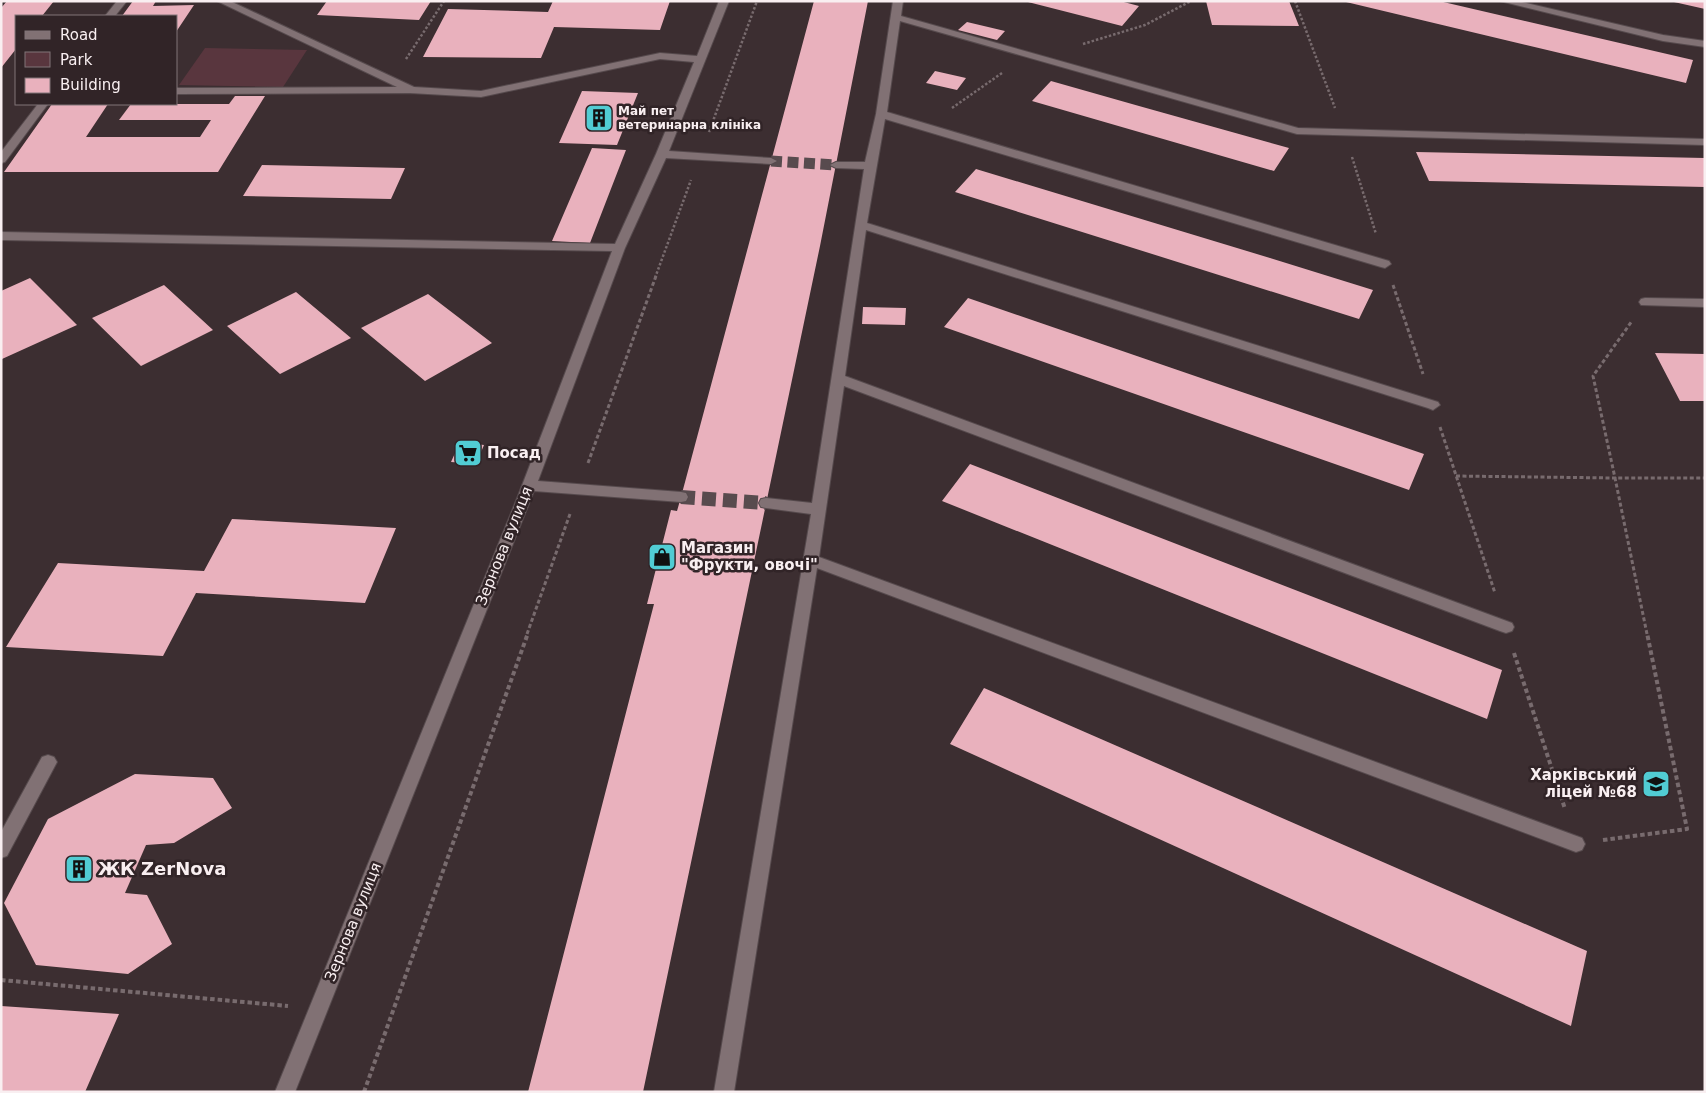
<svg xmlns="http://www.w3.org/2000/svg" width="1706" height="1093" viewBox="0 0 1706 1093" font-family="'DejaVu Sans',sans-serif">
	<rect width="100%" height="100%" fill="#3c2e31"/>
	<!-- green -->
	<path fill="#59363e" d="M205 48 307 50 283 87 179 85Z"/>
	<!-- building -->
	<path fill="#e9b1bd" d="M7 1H54L42 16H16V49L1 68V8Z
		M133 1H156L153 6 194 5 176 32V16H122Z
		M327 1H431L419 20 317 15Z
		M553 1H670L660 30 554 27 541 58 423 57 448 9 548 12Z
		M814 1H868L820 246 643 1092H528L654 604H647L671 510 677 511 681 497Z
		M1120 1 1139 6 1122 26 1028 2Z
		M1206 1H1289L1299 26 1212 25Z
		M1439 1 1581 34 1693 60 1686 83 1346 2Z
		M1674 1H1705V9L1674 2Z
		M967 22 1005 31 997 40 958 30Z
		M935 71 966 78 957 90 926 83Z
		M1051 81 1139 106 1289 148 1274 171 1032 101Z
		M582 91 638 93 617 145 559 143Z
		M235 96H265L218 172H4L52 104H108L86 137H200L211 120H119L131 104H229Z
		M592 148 626 150 590 243 552 241Z
		M1416 152 1705 158V187L1429 181Z
		M262 165 405 168 391 199 243 196Z
		M976 169 1270 258 1373 290 1359 319 955 192Z
		M30 278 77 325 2 359 1 291Z
		M164 285 213 330 141 366 92 318Z
		M296 292 351 338 280 374 227 326Z
		M428 294 492 343 425 381 361 328Z
		M968 298 1230 388 1424 454 1409 490 944 327Z
		M863 307 906 308 905 325 862 324Z
		M1655 353 1705 354V401H1680Z
		M460 442 484 445 476 464 451 462Z
		M970 464 1502 670 1487 719 942 501Z
		M232 519 396 528 365 603 196 593 163 656 6 647 58 563 204 571Z
		M984 688 1587 951 1571 1026 950 744Z
		M135 774 213 778 232 808 174 843 146 845 125 893 147 895 172 944 128 974 36 965 4 903 48 819Z
		M1 1006 119 1014 85 1092H1Z"/>
	<g fill="none" stroke-linecap="round" stroke-linejoin="round">
		<!-- minor-tunnel-far1 -->
		<path stroke="#584b4e" stroke-width="11" stroke-dasharray="11 5.5" stroke-linecap="butt" d="M771 161 836 165"/>
		<!-- minor-tunnel -->
		<path stroke="#584b4e" stroke-width="14" stroke-dasharray="14 7" stroke-linecap="butt" d="M681 497 766 503"/>
		<defs>
			<path id="minor" d="M117 1H127L115 16H105Z
				M217 1H230L414 87 481 91 660 53 697 56 719 1H729L669 151 771 158 777 161 771 164 666 158 625 248 538 481 681 492 686 493 688 497 686 501 681 502 534 491 295 1092H275L518 496 612 251 1 240V232L615 244 656 154 694 62 660 59 481 97 410 93 176 94V88L397 87Z
				M893 1H903L901 16 1298 128 1705 139V145L1297 134 900 21 887 112 1389 261 1391 264 1385 268 1381 267 885 119 867 223 1438 402 1440 405 1433 410 1428 408 866 230 845 376 1512 623 1514 627 1512 631 1506 633 1500 631 844 386 819 557 1582 838 1585 844 1582 850 1576 852 817 568 734 1092H714L811 514 766 508 761 507 759 503 761 499 766 498 812 503 864 169 836 168 830 165 836 162H865L876 114Z
				M1500 1H1518L1663 35 1705 41V47L1663 41Z
				M38 104H48L5 162 1 163V152Z
				M1645 298 1705 299V307L1641 305 1639 302 1641 299Z
				M48 755 54 757 57 762 7 856 1 858V832L42 757Z"/>
		</defs>
		<!-- minor casing -->
		<use href="#minor" stroke="#564a4d" stroke-width="2"/>
		<!-- path-far2 -->
		<path stroke="#786b6e" stroke-width="2.5" stroke-dasharray="2.5 2" stroke-linecap="butt" d="M1295 1 1335 108
			M1083 44 1145 25 1191 1
			M406 59 444 1
			M952 108 1002 73
			M709 132 757 1
			M1352 157 1376 234
			M655 278 691 180"/>
		<!-- path-far1 -->
		<path stroke="#786b6e" stroke-width="3" stroke-dasharray="4 2.5" stroke-linecap="butt" d="M1393 285 1423 374
			M1440 427 1495 593
			M588 463 656 276
			M1456 476 1615 478 1593 376 1632 321
			M527 634 570 514
			M1647 634 1615 478H1705"/>
		<!-- path -->
		<path stroke="#786b6e" stroke-width="4" stroke-dasharray="4.5 3" stroke-linecap="butt" d="M1514 653 1565 809
			M1603 840 1687 829 1647 633
			M1 980 288 1006
			M364 1092 528 633"/>
		<!-- minor -->
		<use href="#minor" fill="#817174" fill-rule="evenodd"/>
	</g>
	<!-- icons -->
	<defs>
		<symbol id="building-square" viewBox="-11 -11 22 22"><rect x="-9" y="-9" width="18" height="18" rx="4" fill="#51ccd3" stroke="#312427"/><path d="M-4-6H4V6H1V3H-1V6H-4ZM-2.5-4.3h1.7v1.8h-1.7ZM.8-4.3h1.7v1.8H.8ZM-2.5-1h1.7V.8h-1.7ZM.8-1h1.7V.8H.8Z" fill="#111"/></symbol>
		<symbol id="supermarket-square" viewBox="-11 -11 22 22"><rect x="-9" y="-9" width="18" height="18" rx="4" fill="#51ccd3" stroke="#312427"/><path d="M-6-5.5h2.5l.6 2H6L4.5 2H-2.5L-4.4-4H-6ZM-1.5 3.2a1.3 1.3 0 1 0 .1 0ZM3 3.2a1.3 1.3 0 1 0 .1 0Z" fill="#111"/></symbol>
		<symbol id="shop-square" viewBox="-11 -11 22 22"><rect x="-9" y="-9" width="18" height="18" rx="4" fill="#51ccd3" stroke="#312427"/><path d="M-5-2.5h2.3a2.7 3.5 0 0 1 5.4 0H5L5.5 6h-11ZM-1.5-2.5h3a1.5 2.3 0 0 0-3 0Z" fill="#111"/></symbol>
		<symbol id="school-square" viewBox="-11 -11 22 22"><rect x="-9" y="-9" width="18" height="18" rx="4" fill="#51ccd3" stroke="#312427"/><path d="M0-5L7-2L0 1L-7-2ZM-4 1L0 2.5L4 1V4Q0 6-4 4Z" fill="#111"/></symbol>
	</defs>
	<g fill-rule="evenodd">
		<use href="#building-square" x="583" y="102" width="32" height="32"/>
		<use href="#supermarket-square" x="452" y="437" width="32" height="32"/>
		<use href="#shop-square" x="646" y="541" width="32" height="32"/>
		<use href="#school-square" x="1640" y="768" width="32" height="32"/>
		<use href="#building-square" x="63" y="853" width="32" height="32"/>
	</g>
	<g text-anchor="middle" stroke-width="5" stroke-linejoin="round" paint-order="stroke">
		<!-- far-poi labels -->
		<g font-size="12" font-weight="bold" fill="#f9eff1" stroke="#312427" text-anchor="start">
			<text x="618" y="115">Май пет<tspan x="618" dy="14">ветеринарна клініка</tspan></text>
		</g>
		<!-- poi labels -->
		<g font-size="15" font-weight="bold" fill="#f9eff1" stroke="#312427" text-anchor="start">
			<text x="487" y="458">Посад</text>
			<text x="681" y="553">Магазин<tspan x="681" dy="17">"Фрукти, овочі"</tspan></text>
			<text x="1637" y="780" text-anchor="end">Харківський<tspan x="1637" dy="17">ліцей №68</tspan></text>
		</g>
		<!-- street labels -->
		<g font-size="15" fill="#f9eff1" stroke="#312427">
			<text transform="translate(504 546) rotate(-68)" y="5">Зернова вулиця</text>
			<text transform="translate(353 922) rotate(-68)" y="5">Зернова вулиця</text>
		</g>
		<!-- near-poi labels -->
		<g font-size="18" font-weight="bold" fill="#f9eff1" stroke="#312427" text-anchor="start">
			<text x="98" y="875">ЖК ZerNova</text>
		</g>
	</g>
	<!-- border -->
	<rect width="1706" height="1093" fill="none" stroke="#f9eff1" stroke-width="5"/>
	<!-- legend -->
	<rect x="15" y="15" width="162" height="90" fill="#312427" stroke="#817578"/>
	<rect x="25" y="31" width="25" height="8" fill="#817174" stroke="#817578"/>
	<text x="60" y="40" font-size="15" fill="#f9eff1">Road</text>
	<rect x="25" y="52" width="25" height="15" fill="#59363e" stroke="#817578"/>
	<text x="60" y="65" font-size="15" fill="#f9eff1">Park</text>
	<rect x="25" y="78" width="25" height="15" fill="#e9b1bd" stroke="#817578"/>
	<text x="60" y="90" font-size="15" fill="#f9eff1">Building</text>
</svg>
